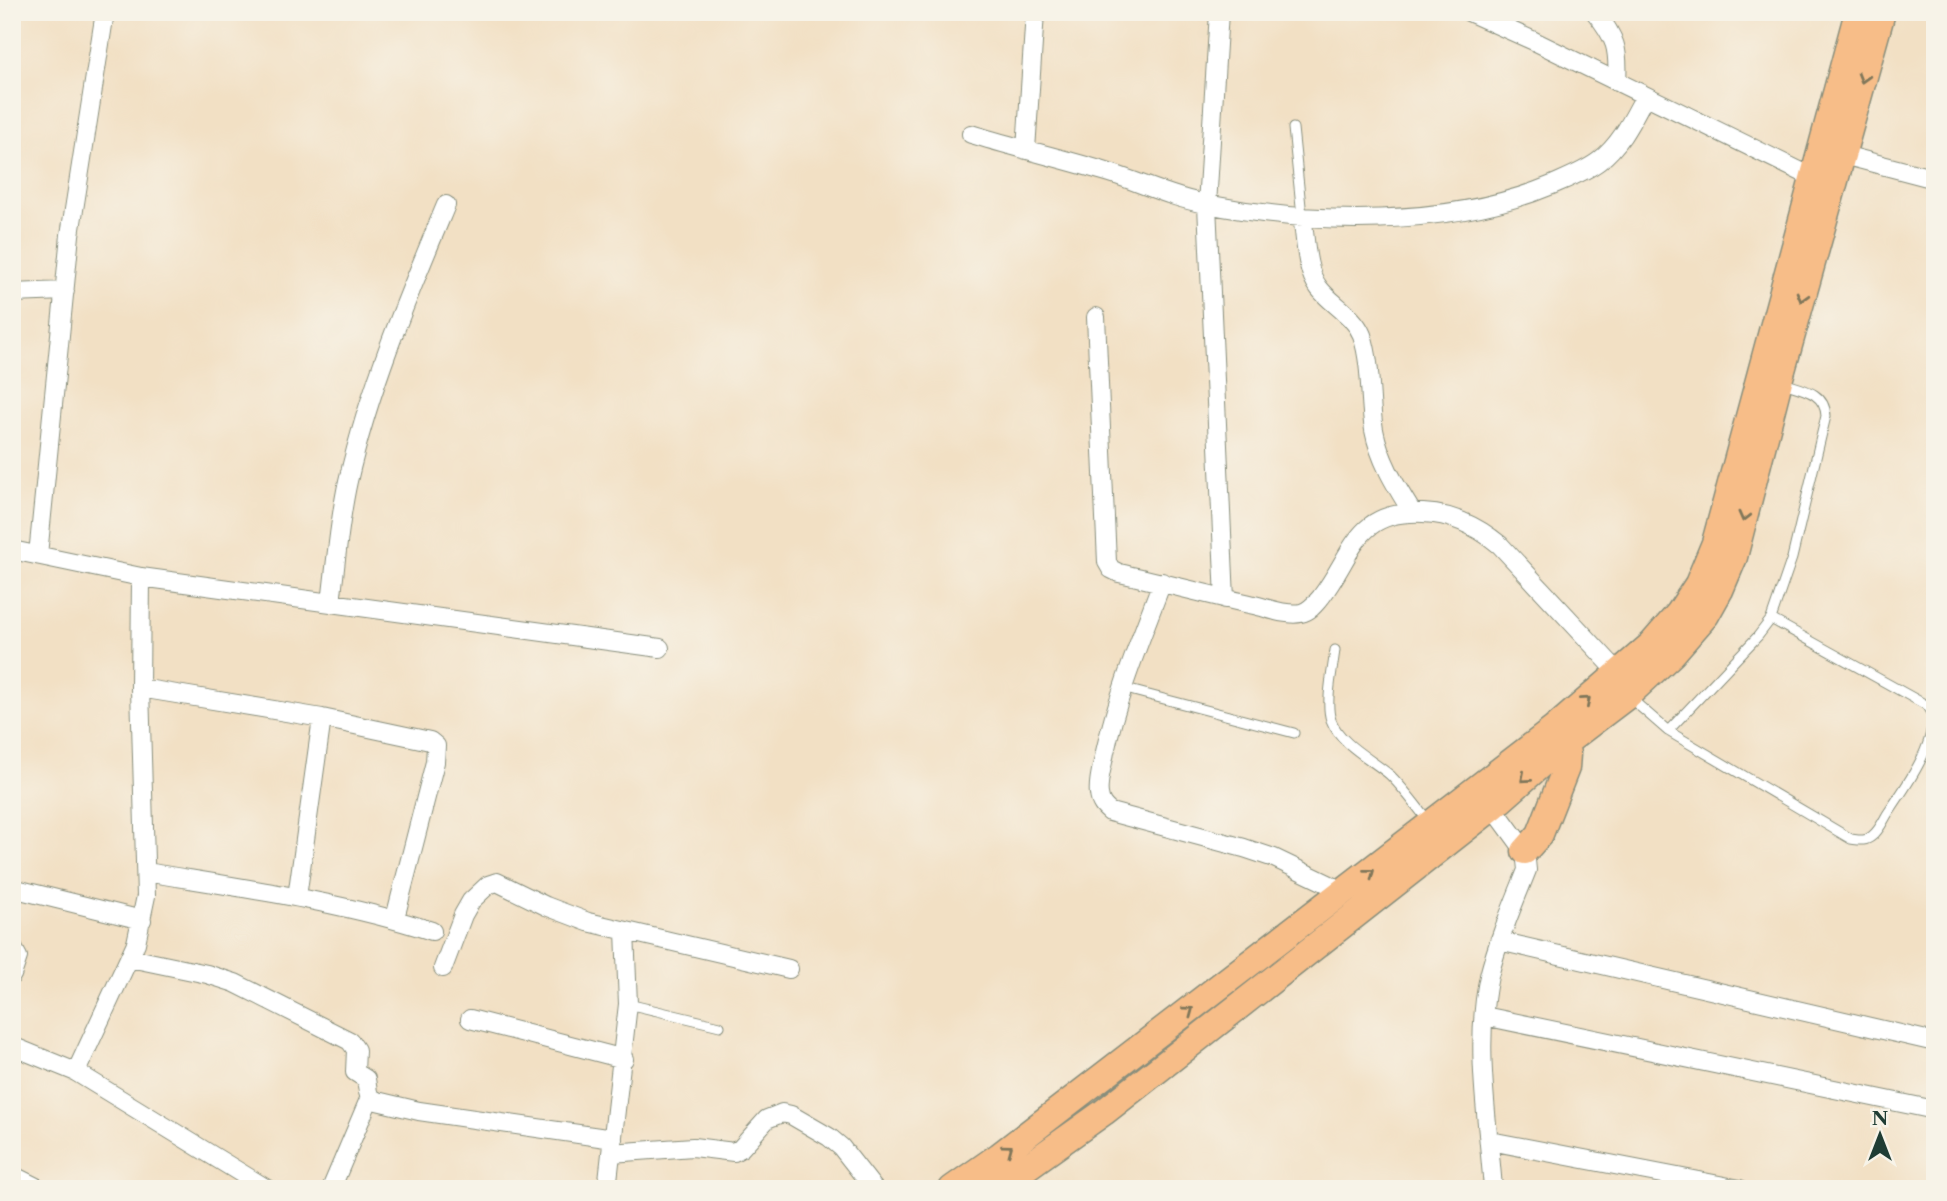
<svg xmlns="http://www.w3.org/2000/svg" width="1947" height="1201" viewBox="0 0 1947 1201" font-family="'Libre Caslon Text',serif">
	<rect width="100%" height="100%" fill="#f7f3e8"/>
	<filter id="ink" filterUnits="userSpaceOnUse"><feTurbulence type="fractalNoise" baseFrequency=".0143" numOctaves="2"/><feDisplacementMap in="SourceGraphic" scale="14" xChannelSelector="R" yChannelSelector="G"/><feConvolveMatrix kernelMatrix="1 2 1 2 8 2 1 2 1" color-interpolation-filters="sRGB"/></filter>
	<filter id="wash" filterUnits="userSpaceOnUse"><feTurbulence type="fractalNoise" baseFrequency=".00686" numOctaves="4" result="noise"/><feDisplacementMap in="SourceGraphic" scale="28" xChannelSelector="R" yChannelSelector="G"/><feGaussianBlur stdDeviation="1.57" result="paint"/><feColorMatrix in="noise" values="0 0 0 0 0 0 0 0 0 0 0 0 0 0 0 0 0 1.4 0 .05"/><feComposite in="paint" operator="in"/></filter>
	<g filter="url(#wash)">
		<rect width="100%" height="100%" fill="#f2e0c4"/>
	</g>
	<g filter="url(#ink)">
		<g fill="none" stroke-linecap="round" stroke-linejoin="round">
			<defs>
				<path id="service" d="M1293 128 1302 216
					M1335 650C1333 668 1325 703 1331 720 1340 744 1371 759 1390 775 1404 789 1416 805 1428 821
					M1122 688 1294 733
					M1629 697 1668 731 1851 839C1859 840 1865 842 1872 836 1879 831 1883 821 1888 813 1905 788 1936 745 1932 714L1926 705 1771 619
					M1668 731 1758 636 1771 619 1792 558 1826 416C1825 391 1800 389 1780 382
					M628 1004 720 1026"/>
				<path id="minor" d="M1219 12 1207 205 1225 599
					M1469 12 1534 41 1822 182
					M1595 12C1616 38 1619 49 1617 82
					M971 134C1017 148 1064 159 1110 173 1142 183 1172 198 1206 204 1313 225 1450 228 1552 185 1568 178 1586 171 1599 161 1621 144 1632 120 1645 96
					M1026 150 1035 12
					M1832 152 1935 179
					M1302 216C1306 239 1305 270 1319 288 1332 305 1354 315 1362 335 1372 366 1369 399 1374 430 1380 461 1396 486 1412 512
					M12 293 65 291
					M1096 317 1107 562 1111 569 1119 573C1164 583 1209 595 1254 605 1268 608 1286 616 1301 613 1310 611 1315 604 1321 597 1355 552 1355 510 1423 513 1453 514 1477 526 1500 545L1619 673
					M12 550 141 577 660 648
					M38 555 70 235 105 12
					M1162 582C1141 638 1118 693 1105 752 1103 765 1097 781 1099 794 1100 803 1104 807 1110 812L1244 848 1274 858 1345 892
					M331 603C336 562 339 521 348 481 370 385 408 296 446 205
					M140 688 322 718 430 741 436 746 435 762 395 918
					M1487 799 1525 851 1527 870C1513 905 1498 940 1489 976 1474 1045 1488 1119 1493 1189
					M146 872C242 888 339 901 432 931
					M12 888 142 920
					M297 897 322 718
					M1499 941 1935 1042
					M12 946 18 957 12 975
					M130 958 207 974 235 983 350 1041 356 1050 355 1072 366 1079 368 1092 370 1097 377 1101 419 1111 613 1139
					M443 968 463 915 471 901 488 885 497 882 546 906 588 922 789 969
					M1484 1016 1935 1110
					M470 1019 624 1059
					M12 1046 76 1072 267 1189
					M76 1072 136 943 146 896 140 688 141 577
					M1490 1141 1740 1189
					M611 1153 693 1147 734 1152 741 1148 767 1119 782 1113 791 1115 829 1137 841 1147 874 1189
					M12 1175 40 1189
					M331 1189 370 1097
					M607 1189 628 1004 625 931"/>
				<path id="primary" d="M1525 851 1540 834 1566 768 1567 754 1565 743 1557 733
					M952 1189 999 1156 1554 729 1652 644 1679 613 1698 584 1715 543 1858 12
					M996 1189 1104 1112 1494 806 1565 743 1627 696 1672 654 1706 615 1720 590 1734 557 1779 381 1882 12"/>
			</defs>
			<!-- service casing -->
			<use href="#service" stroke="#888e7c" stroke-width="11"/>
			<!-- minor casing -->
			<use href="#minor" stroke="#888e7c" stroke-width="20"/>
			<!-- primary casing -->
			<use href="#primary" stroke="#888e7c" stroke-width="29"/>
			<!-- service -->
			<use href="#service" stroke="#fff" stroke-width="9"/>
			<!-- minor -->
			<use href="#minor" stroke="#fff" stroke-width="18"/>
			<!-- primary -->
			<use href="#primary" stroke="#f7bd88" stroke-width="26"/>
		</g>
		<!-- one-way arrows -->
		<defs><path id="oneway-chevron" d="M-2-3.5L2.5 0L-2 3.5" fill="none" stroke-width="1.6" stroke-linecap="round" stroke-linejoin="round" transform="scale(1.75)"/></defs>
		<g stroke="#80775a">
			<use href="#oneway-chevron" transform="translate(1863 78) rotate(106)"/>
			<use href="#oneway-chevron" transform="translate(1802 297) rotate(106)"/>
			<use href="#oneway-chevron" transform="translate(1744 517) rotate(104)"/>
			<use href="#oneway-chevron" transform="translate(1586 701) rotate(-41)"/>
			<use href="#oneway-chevron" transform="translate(1525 778) rotate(139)"/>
			<use href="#oneway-chevron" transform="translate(1370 873) rotate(-38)"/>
			<use href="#oneway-chevron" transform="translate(1189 1011) rotate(-37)"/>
			<use href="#oneway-chevron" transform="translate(1008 1149) rotate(-37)"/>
		</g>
	</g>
	<!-- margin -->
	<rect width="1947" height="1201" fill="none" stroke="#f7f3e8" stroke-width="42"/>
	<!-- north arrow -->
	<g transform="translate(1880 1135)" stroke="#f7f3e8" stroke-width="5" paint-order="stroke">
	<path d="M0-5L12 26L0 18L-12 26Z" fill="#1f3d34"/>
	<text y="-10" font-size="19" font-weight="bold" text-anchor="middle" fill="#1f3d34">N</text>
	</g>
</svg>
